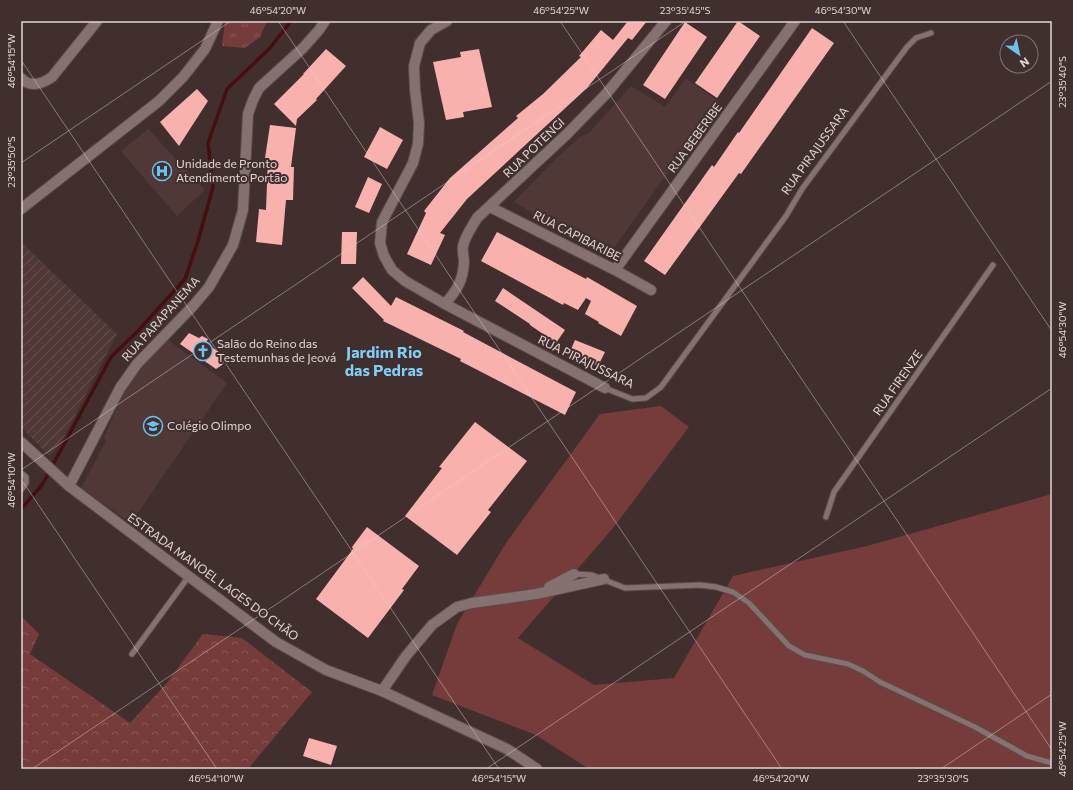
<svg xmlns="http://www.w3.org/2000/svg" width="1073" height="790" viewBox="0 0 1073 790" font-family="Commissioner,sans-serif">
	<defs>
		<pattern id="industrial-furrows" width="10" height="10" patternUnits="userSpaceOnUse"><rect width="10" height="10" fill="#503836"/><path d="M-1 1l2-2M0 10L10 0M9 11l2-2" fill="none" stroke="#695452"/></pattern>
		<pattern id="forest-crowns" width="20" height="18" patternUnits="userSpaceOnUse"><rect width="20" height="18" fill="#763c3b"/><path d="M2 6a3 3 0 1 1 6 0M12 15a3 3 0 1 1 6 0" fill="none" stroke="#895756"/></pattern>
		<pattern id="park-tufts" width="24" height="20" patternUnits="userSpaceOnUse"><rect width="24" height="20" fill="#763c3b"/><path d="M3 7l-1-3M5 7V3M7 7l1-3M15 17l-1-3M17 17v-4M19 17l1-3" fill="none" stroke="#895756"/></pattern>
	</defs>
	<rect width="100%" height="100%" fill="#412f2e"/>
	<!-- built -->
	<path fill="#503836" d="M686 78 719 102 608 256 514 202 551 163 580 137 590 132 631 86 665 107Z
		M148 129 205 190 177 216 121 151Z
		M168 340 227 383 131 523 81 488 106 441 104 437 128 383Z"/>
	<!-- industrial -->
	<path fill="url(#industrial-furrows)" d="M21 242 117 334 65 435 54 452 49 456 21 427Z"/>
	<!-- green -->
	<path fill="#763c3b" d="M661 406 689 427 613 528 518 638 594 685 674 678 733 576 867 546 1052 494V769H589L536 735 432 695 457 624 506 543 600 414Z"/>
	<!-- forest -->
	<path fill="url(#forest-crowns)" d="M21 616 39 634 30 654 130 723 166 684 203 634 242 638 312 692 248 769H21Z"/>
	<!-- park -->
	<path fill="url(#park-tufts)" d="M225 21H267L260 37 245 48 222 46Z"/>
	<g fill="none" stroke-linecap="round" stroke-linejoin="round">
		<!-- stream -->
		<path stroke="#460e11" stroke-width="3.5" d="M21 509 42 485 111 357 138 331 185 279 198 241 213 187 208 143 227 89 270 48 291 21"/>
	</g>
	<!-- building -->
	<path fill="#f9b1ae" d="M628 21H647L632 40 628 38 587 88 467 199 440 233 445 235 431 265 407 254 426 213 424 211 450 178 518 118 516 116 543 94 581 57 579 56 601 30 613 40Z
		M738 21 760 36 717 98 695 83Z
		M685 22 707 37 665 99 643 85Z
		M812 28 834 43 741 174 739 173 665 275 644 261 712 165 714 167 738 132 739 133Z
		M326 49 346 66 316 99 317 100 297 119 296 126 274 104 304 74H303Z
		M479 49 492 107 463 112 464 117 446 120 433 62 461 57 460 52Z
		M197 89 208 101 179 146 160 122Z
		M270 125 296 128 291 167H294L293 200H286L282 245 256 242 259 209 266 210 268 158H265Z
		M380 127 403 140 387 169 364 157Z
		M368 177 382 184 369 213 355 207Z
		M342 232H357L356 264H341Z
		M497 232 586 279 587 277 637 306 621 336 598 323 599 322 585 314 591 301 586 298 578 310 564 303 563 305 481 261Z
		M363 277 391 306 396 297 464 331 463 332 576 392 565 415 460 361 461 359 383 321 384 320 352 288Z
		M503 288 565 330 556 343 530 325V324L495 301Z
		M189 333 199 338 202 336 208 339 206 343 227 358 222 365 216 369 180 344Z
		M575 340 605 352 598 366 569 354Z
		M475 422 527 461 488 510 491 512 457 555 405 516 442 468 439 467Z
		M367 527 419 566 402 589 404 590 368 638 316 599 353 549 352 547Z
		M309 738 337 746 331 765 303 756Z"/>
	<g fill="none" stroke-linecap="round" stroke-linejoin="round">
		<defs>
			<path id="lane" d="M605 388 632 399 646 398 661 387 786 216 802 189 907 47 916 38 931 33
				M21 473 26 477V483L21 490
				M826 517 834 492 993 265
				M574 574 592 575 625 588 700 585 716 587 733 592 749 603 789 646 805 655 848 664 863 671 880 682 975 727 1027 756 1052 763
				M132 654 189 576"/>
			<path id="street" d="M447 21 431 30 420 43 414 66 415 90 419 123 418 144 413 163 382 222 380 243 384 256 392 270 405 281 445 304 605 388
				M21 78C30 88 42 84 52 77L97 21
				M490 207 615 270 651 290
				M21 209 159 101 183 77 205 49 218 21
				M615 270 795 21
				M445 304C457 290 463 281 464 262 464 257 462 251 463 246 465 236 472 227 477 218L567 134 606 94 666 21
				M69 486 120 388 137 364 193 306 209 287 233 245 243 210 248 114 253 100 259 88 303 48 319 30 325 21
				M549 587 574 574
				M382 691 406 656 432 625 457 607 472 603 536 594 604 579"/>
			<path id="secondary" d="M21 442 69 486 276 642 326 670 382 691 507 749 537 769"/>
		</defs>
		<!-- lane casing -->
		<use href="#lane" stroke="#5b4c4b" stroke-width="7"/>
		<!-- street casing -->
		<use href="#street" stroke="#5b4c4b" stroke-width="12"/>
		<!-- secondary casing -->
		<use href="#secondary" stroke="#5b4c4b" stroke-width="12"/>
		<!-- lane -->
		<use href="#lane" stroke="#85716f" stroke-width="5"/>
		<!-- street -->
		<use href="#street" stroke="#85716f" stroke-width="10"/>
		<!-- secondary -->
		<use href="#secondary" stroke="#85716f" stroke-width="10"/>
	</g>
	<!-- ticks -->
	<path fill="none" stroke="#e1d6d5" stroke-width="1" stroke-opacity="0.45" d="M278 21 782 769M560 21 1052 750M843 21 1052 331M21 60 499 769M21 163 231 21M21 470 686 21M21 479 217 769M32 769 1052 81M486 769 1052 388M941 769 1052 694"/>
	<!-- icons -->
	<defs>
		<symbol id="hospital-ring" viewBox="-11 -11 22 22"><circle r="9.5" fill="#412f2e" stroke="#69c3f1" stroke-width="1.5"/><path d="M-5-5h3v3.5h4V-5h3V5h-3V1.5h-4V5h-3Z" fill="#69c3f1"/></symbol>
		<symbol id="church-ring" viewBox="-11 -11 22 22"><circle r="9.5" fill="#412f2e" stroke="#69c3f1" stroke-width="1.5"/><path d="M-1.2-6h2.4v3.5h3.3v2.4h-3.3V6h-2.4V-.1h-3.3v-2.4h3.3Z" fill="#69c3f1"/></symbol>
		<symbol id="school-ring" viewBox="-11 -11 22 22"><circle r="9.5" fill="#412f2e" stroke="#69c3f1" stroke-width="1.5"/><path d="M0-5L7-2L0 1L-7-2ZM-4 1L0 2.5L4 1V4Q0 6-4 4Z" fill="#69c3f1"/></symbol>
	</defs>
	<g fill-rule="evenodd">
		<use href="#hospital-ring" x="151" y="160" width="22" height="22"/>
		<use href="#church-ring" x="192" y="340" width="22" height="22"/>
		<use href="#school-ring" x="142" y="415" width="22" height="22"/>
	</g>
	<g text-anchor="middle" stroke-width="4" stroke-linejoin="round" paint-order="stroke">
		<!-- street labels -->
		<g font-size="12" fill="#e1d6d5" stroke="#412f2e">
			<text transform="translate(695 138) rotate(-54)" y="4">RUA BEBERIBE</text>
			<text transform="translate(534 148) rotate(-44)" y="4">RUA POTENGI</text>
			<text transform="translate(815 151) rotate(-54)" y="4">RUA PIRAJUSSARA</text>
			<text transform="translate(577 236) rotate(27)" y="4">RUA CAPIBARIBE</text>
			<text transform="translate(161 319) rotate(-48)" y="4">RUA PARAPANEMA</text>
			<text transform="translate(586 362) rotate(26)" y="4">RUA PIRAJUSSARA</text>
			<text transform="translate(898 383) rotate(-55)" y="4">RUA FIRENZE</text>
			<text transform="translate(213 577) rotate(36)" y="4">ESTRADA MANOEL LAGES DO CHÃO</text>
		</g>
		<!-- poi labels -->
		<g font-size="12" fill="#e1d6d5" stroke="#412f2e" text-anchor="start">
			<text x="176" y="168">Unidade de Pronto<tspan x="176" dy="14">Atendimento Portão</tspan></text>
			<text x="217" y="348">Salão do Reino das<tspan x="217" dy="14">Testemunhas de Jeová</tspan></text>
			<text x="167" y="430">Colégio Olimpo</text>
		</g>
		<!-- district labels -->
		<g font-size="16" font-weight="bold" fill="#7ed0fb" stroke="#412f2e">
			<text x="384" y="358">Jardim Rio<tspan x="384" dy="18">das Pedras</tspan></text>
		</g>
	</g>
	<!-- border -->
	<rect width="1073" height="790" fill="none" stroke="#412f2e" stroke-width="44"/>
	<!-- north arrow -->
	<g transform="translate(1019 54) rotate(146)"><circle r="19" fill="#412f2e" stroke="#817271"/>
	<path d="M0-3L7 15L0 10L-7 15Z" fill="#69c3f1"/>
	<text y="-6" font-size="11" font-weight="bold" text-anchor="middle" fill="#e1d6d5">N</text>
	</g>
	<rect x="22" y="22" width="1029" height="746" fill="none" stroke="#e1d6d5" stroke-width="1.5"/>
	<g font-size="10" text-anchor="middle" fill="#e1d6d5">
		<text x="278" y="14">46°54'20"W</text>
		<text x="561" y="14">46°54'25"W</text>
		<text x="685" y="14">23°35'45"S</text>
		<text x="843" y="14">46°54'30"W</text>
		<text transform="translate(11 61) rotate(-90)" y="4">46°54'15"W</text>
		<text transform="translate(1062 82) rotate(-90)" y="4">23°35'40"S</text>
		<text transform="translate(11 162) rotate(-90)" y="4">23°35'50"S</text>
		<text transform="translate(1062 330) rotate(-90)" y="4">46°54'30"W</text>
		<text transform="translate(11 480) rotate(-90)" y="4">46°54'10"W</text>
		<text transform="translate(1062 749) rotate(-90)" y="4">46°54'25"W</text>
		<text x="216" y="782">46°54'10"W</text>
		<text x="499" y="782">46°54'15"W</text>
		<text x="781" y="782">46°54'20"W</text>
		<text x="943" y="782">23°35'30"S</text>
	</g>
</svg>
